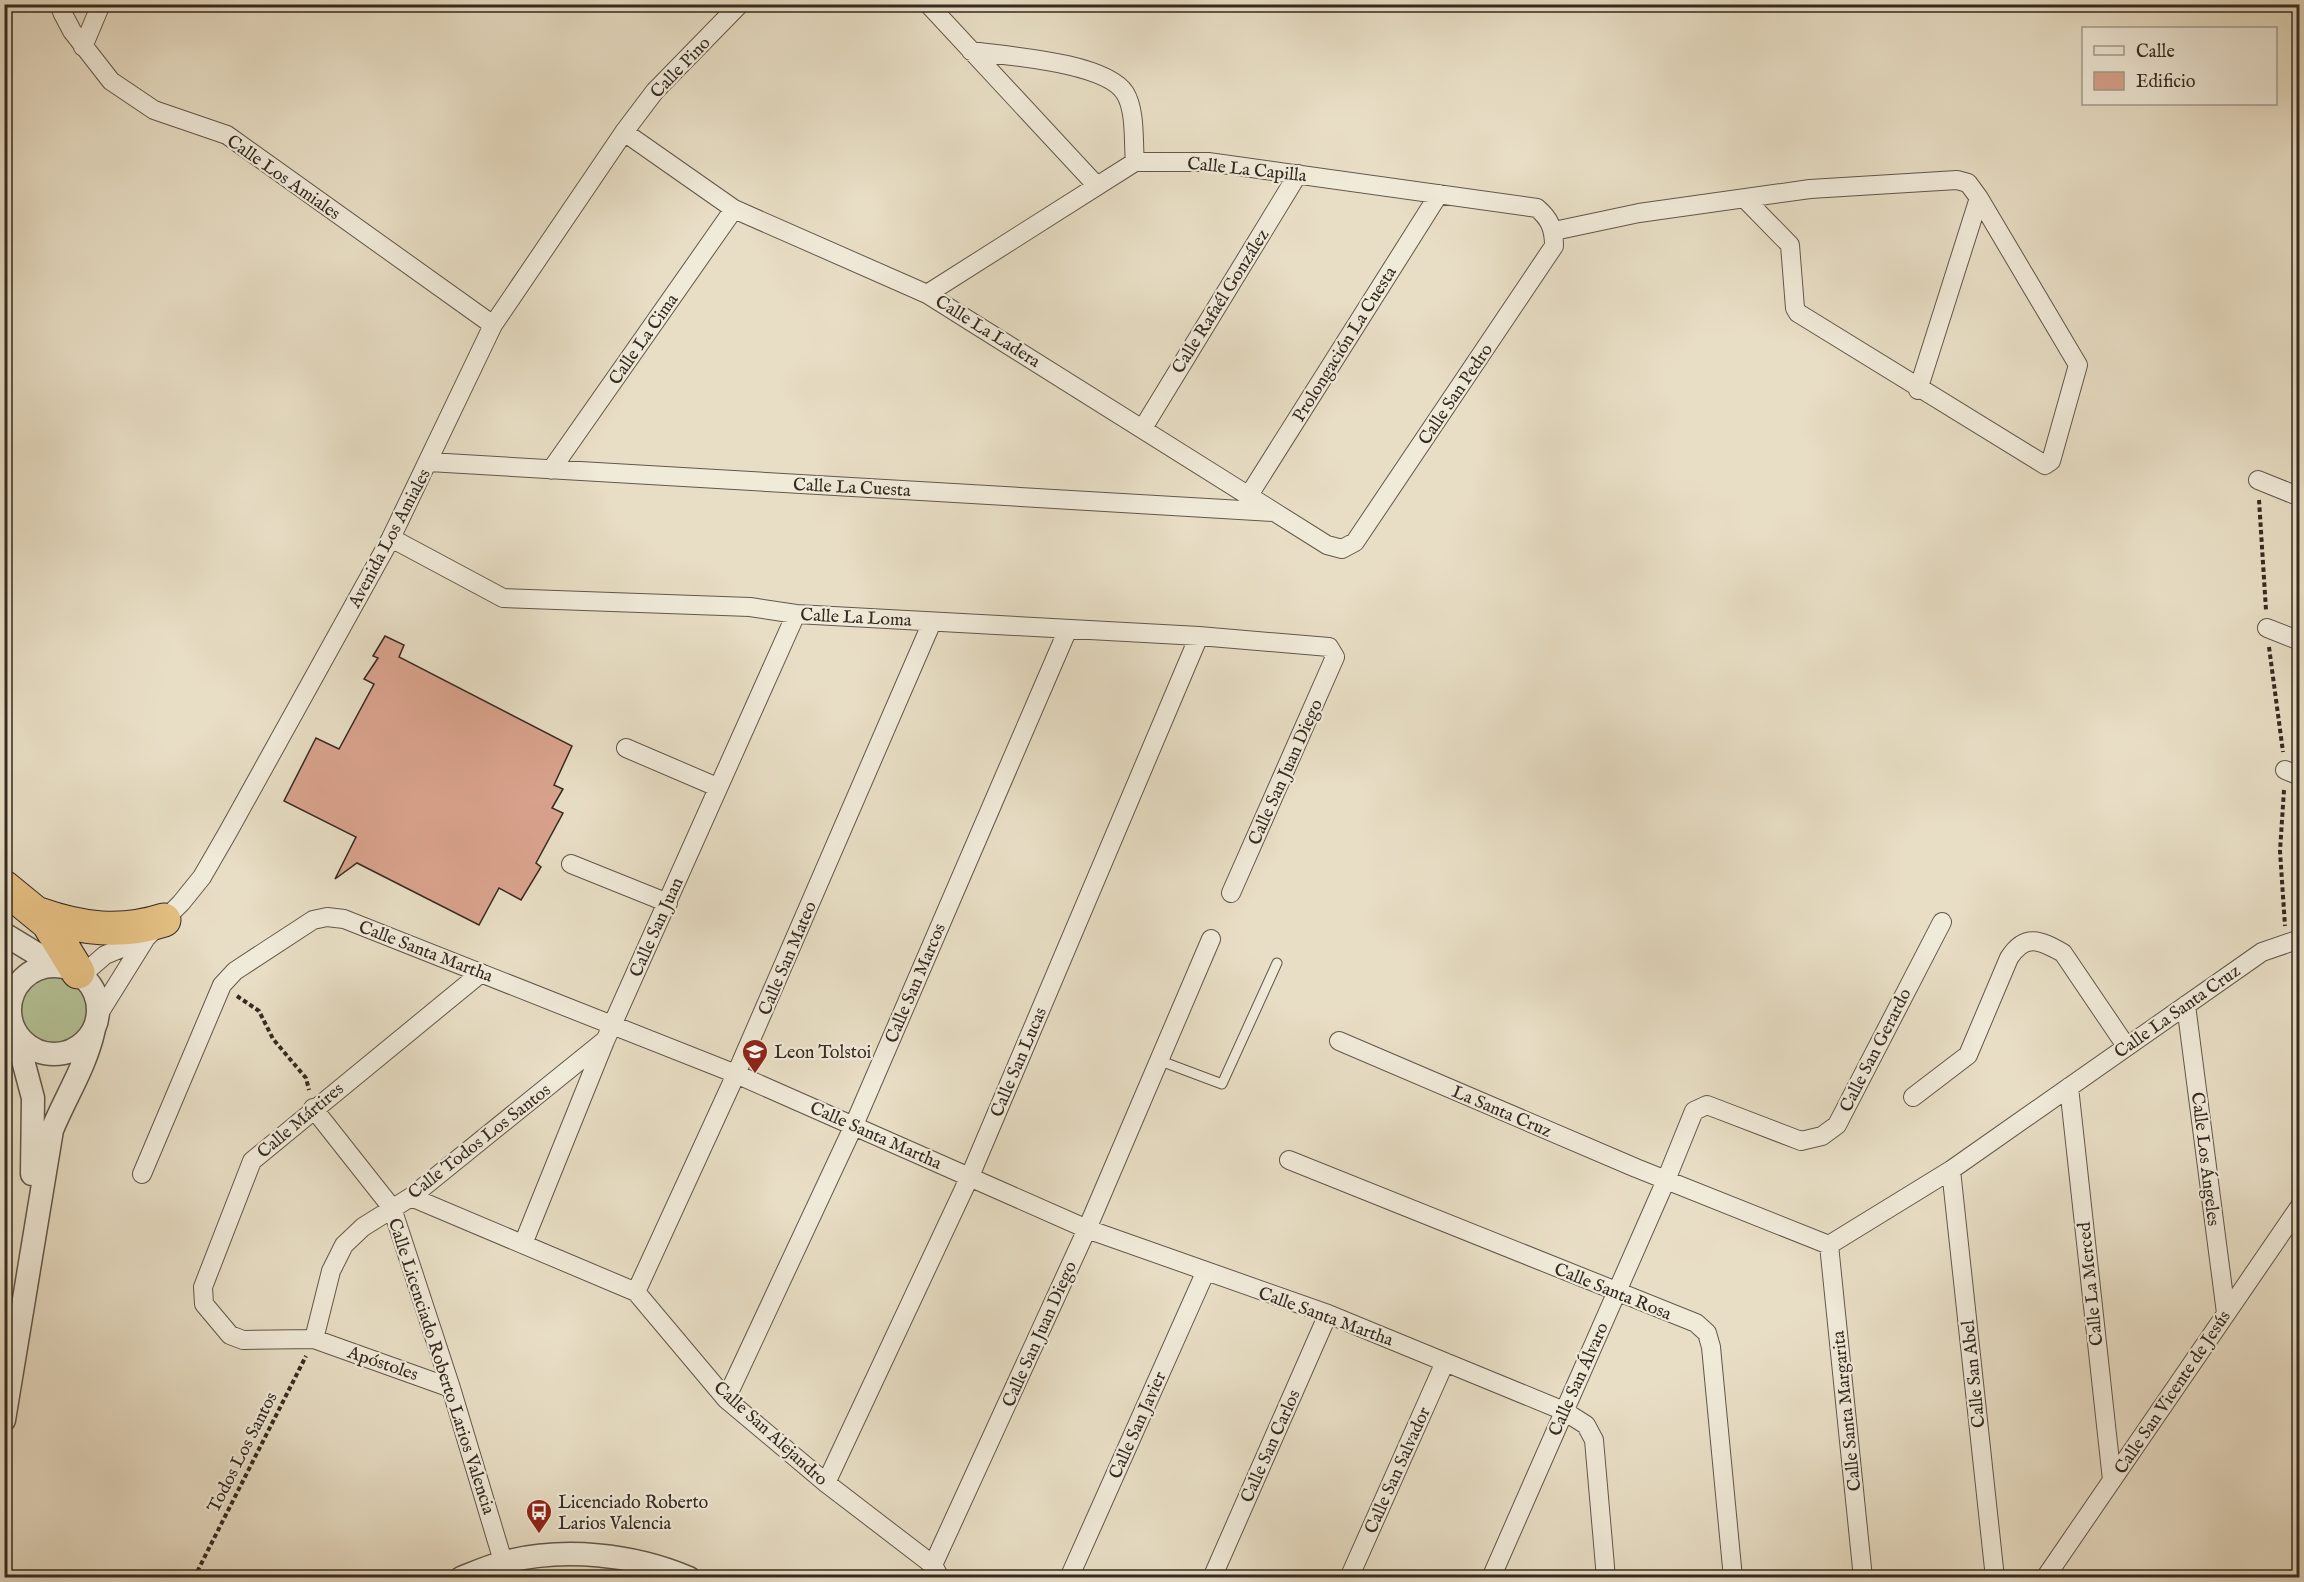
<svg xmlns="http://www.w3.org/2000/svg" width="2304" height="1582" viewBox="0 0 2304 1582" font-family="'IM FELL English',serif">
	<rect width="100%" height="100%" fill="#e8dec5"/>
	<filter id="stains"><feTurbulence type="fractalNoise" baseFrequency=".00333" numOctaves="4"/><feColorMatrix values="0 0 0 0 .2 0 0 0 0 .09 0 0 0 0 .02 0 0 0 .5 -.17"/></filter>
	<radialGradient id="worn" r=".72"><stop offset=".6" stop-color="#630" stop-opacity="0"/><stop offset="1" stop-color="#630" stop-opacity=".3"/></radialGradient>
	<!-- green -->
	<path fill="#b4c296" stroke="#74765c" stroke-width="1.5" d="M19 1011a34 34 0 1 1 68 0a34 34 0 1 1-68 0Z"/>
	<!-- building -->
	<path fill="#daa38e" stroke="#352a21" stroke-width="1.5" d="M385 636 404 645 399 657 572 746 554 785 563 789 552 808 563 813 536 863 541 867 521 900 499 888 479 925 357 863 335 879 356 837 284 801 316 738 339 749 374 684 364 679 378 658 373 656Z"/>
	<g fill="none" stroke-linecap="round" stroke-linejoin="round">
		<defs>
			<path id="service" d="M1158 1060 1222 1084 1277 963"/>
			<path id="minor" d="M62 4V12L72 31 111 81 154 110 227 135 493 325
				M928 4 1097 186
				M83 47 101 4
				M971 51C1006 56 1105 62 1125 93 1136 111 1133 142 1135 162
				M624 132 734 209 927 294 1327 545 1342 549 1355 542 1554 246C1554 229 1550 219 1537 208L1208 162H1135L927 294
				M1746 200 1790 245 1795 308 1798 313 2045 465 2051 461 2078 365 1979 198
				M1554 231 1639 213 1810 189 1957 180 1968 183 1979 198 1918 390
				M1143 428 1298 174
				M429 462 1274 512
				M551 470 734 209
				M2258 480 2300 497
				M1249 495 1439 194
				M391 538 503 598 750 607 796 614 1199 636 1329 647 1335 657 1231 893
				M2267 628 2300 641
				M626 748 717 787
				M2285 770 2300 776
				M571 864 668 903
				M82 975 105 955 146 938
				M2186 1005 2226 1313
				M98 1015 146 938 181 903 202 877 228 832 391 538 493 325 624 132 655 91 740 4
				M1339 1041 1636 1168 1829 1245
				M2069 1087 2112 1480
				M1913 1097 1968 1055 2009 958C2025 933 2040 940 2063 953L2126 1046
				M313 1108 392 1208 451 1388 508 1578
				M1289 1160 1696 1323 1707 1333 1711 1347 1733 1578
				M1951 1170 1995 1578
				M142 1174 222 985 235 971 313 920 327 917 344 919 736 1074 1087 1229 1328 1314 1564 1411 1586 1425 1594 1440 1606 1578
				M411 1197 636 1292 726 1399 826 1483 933 1565 940 1578
				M523 1244 605 1041 796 614
				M1829 1245 1951 1170 2262 952 2300 939
				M1829 1245 1863 1578
				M636 1292 736 1074 932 622
				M314 1339 331 1271 344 1245 363 1227 411 1197 604 1041
				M451 1388 314 1339 243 1340 230 1335 204 1304 203 1287 252 1161 481 973
				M726 1399 854 1125 1068 629
				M826 1483 970 1176 1199 636
				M933 1565 1087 1229 1211 939
				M1069 1578 1205 1273
				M1212 1578 1328 1314
				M1349 1578 1445 1362
				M1491 1578 1666 1180 1694 1111 1707 1105 1801 1141 1822 1136 1837 1125 1942 922
				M2045 1578 2300 1206"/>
			<path id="tertiary" d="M4 934 55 965
				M10 1010a44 44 0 1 1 88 0a44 44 0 1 1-88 0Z
				M16 1034 33 1098 32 1174
				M4 1420 52 1130C66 1096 86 1066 94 1029
				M461 1578C476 1572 490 1566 505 1562 564 1547 633 1554 689 1578"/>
			<path id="motorway" d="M4 887 48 923 78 972
				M39 914C81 929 121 934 164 920"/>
		</defs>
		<!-- service casing -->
		<use href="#service" stroke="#62574a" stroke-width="11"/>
		<!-- minor casing -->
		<use href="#minor" stroke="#62574a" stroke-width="20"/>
		<!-- tertiary casing -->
		<use href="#tertiary" stroke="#62574a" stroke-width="25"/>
		<!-- motorway casing -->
		<use href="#motorway" stroke="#352a21" stroke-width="35"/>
		<!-- path -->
		<path stroke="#352a21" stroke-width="4" stroke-dasharray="4.5 3" stroke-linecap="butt" d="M2259 500 2266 610
			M2269 647 2283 752
			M2284 790 2280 851 2285 926
			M237 996 259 1011 273 1039 306 1078 309 1090
			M194 1578 306 1356"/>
		<!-- service -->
		<use href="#service" stroke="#f0ead9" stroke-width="9"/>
		<!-- minor -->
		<use href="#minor" stroke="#f0ead9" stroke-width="18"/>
		<!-- tertiary -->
		<use href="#tertiary" stroke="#f0ead9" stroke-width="22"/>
		<!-- motorway -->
		<use href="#motorway" stroke="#e4bf82" stroke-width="33"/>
	</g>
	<!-- icons -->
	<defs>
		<symbol id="school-pin" viewBox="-11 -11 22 30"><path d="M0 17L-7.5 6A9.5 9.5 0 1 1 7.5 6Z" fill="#8f2418" stroke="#f0ead9"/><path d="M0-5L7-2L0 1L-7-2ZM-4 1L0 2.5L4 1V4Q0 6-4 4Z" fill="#fff"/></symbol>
		<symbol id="bus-pin" viewBox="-11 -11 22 30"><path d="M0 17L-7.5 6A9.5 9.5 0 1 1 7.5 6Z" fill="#8f2418" stroke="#f0ead9"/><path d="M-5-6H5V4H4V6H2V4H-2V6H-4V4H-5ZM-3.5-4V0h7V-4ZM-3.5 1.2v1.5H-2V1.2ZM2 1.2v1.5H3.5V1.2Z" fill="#fff"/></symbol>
	</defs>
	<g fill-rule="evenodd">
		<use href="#school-pin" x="740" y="1037" width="30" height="40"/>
		<use href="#bus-pin" x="524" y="1497" width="30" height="40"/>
	</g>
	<g text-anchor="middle" stroke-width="4.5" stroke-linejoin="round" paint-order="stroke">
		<!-- street labels -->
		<g font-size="18" fill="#352a21" stroke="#f0ead9">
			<text transform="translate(680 67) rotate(-46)" y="6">Calle Pino</text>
			<text transform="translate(1247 169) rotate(6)" y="6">Calle La Capilla</text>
			<text transform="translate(284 177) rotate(35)" y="6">Calle Los Amiales</text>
			<text transform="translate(1220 301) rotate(-58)" y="6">Calle Rafaél González</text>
			<text transform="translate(988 331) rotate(32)" y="6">Calle La Ladera</text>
			<text transform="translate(643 339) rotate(-55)" y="6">Calle La Cima</text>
			<text transform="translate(1344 344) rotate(-58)" y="6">Prolongación La Cuesta</text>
			<text transform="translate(1455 394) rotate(-56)" y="6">Calle San Pedro</text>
			<text transform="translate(852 487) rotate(3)" y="6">Calle La Cuesta</text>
			<text transform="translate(389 538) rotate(-62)" y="6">Avenida Los Amiales</text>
			<text transform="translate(856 617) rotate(3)" y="6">Calle La Loma</text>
			<text transform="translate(1285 772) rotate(-66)" y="6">Calle San Juan Diego</text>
			<text transform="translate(656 927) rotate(-66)" y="6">Calle San Juan</text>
			<text transform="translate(426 951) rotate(21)" y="6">Calle Santa Martha</text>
			<text transform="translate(787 958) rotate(-67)" y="6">Calle San Mateo</text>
			<text transform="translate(915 983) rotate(-67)" y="6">Calle San Marcos</text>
			<text transform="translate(2177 1011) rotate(-35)" y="6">Calle La Santa Cruz</text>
			<text transform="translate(1875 1050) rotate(-63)" y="6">Calle San Gerardo</text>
			<text transform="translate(1018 1062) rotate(-67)" y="6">Calle San Lucas</text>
			<text transform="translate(1502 1111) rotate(23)" y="6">La Santa Cruz</text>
			<text transform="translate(300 1120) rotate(-40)" y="6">Calle Mártires</text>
			<text transform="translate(876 1135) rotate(24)" y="6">Calle Santa Martha</text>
			<text transform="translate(479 1141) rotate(-38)" y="6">Calle Todos Los Santos</text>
			<text transform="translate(2206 1159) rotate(83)" y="6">Calle Los Ángeles</text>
			<text transform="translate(2090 1284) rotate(-96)" y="6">Calle La Merced</text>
			<text transform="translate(1613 1291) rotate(22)" y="6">Calle Santa Rosa</text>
			<text transform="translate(1326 1316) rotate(20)" y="6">Calle Santa Martha</text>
			<text transform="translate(1039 1334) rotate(-66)" y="6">Calle San Juan Diego</text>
			<text transform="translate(383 1363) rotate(19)" y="6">Apóstoles</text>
			<text transform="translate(442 1366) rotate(72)" y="6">Calle Licenciado Roberto Larios Valencia</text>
			<text transform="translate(1973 1374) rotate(-96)" y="6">Calle San Abel</text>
			<text transform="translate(1578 1379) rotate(-66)" y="6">Calle San Álvaro</text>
			<text transform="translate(2172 1392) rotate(-56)" y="6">Calle San Vicente de Jesús</text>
			<text transform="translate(1846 1411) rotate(-96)" y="6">Calle Santa Margarita</text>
			<text transform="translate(1137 1425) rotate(-66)" y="6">Calle San Javier</text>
			<text transform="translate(771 1433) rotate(42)" y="6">Calle San Alejandro</text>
			<text transform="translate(1270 1446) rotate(-66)" y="6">Calle San Carlos</text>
			<text transform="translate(242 1452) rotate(-63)" y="6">Todos Los Santos</text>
			<text transform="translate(1397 1470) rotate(-66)" y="6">Calle San Salvador</text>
		</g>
		<!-- poi labels -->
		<g font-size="18" fill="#352a21" stroke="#f0ead9" text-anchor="start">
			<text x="774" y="1058">Leon Tolstoi</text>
			<text x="558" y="1508">Licenciado Roberto<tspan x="558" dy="21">Larios Valencia</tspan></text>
		</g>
	</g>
	<!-- margin -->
	<rect width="2304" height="1582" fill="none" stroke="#e8dec5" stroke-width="24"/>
	<rect x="6" y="6" width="2292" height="1570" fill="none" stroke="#352a21" stroke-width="3"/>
	<rect x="12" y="12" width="2280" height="1558" fill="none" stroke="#352a21" stroke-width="1.5"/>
	<!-- legend -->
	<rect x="2082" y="27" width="195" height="78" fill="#f0ead9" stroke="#a59d8f" stroke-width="1.5"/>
	<rect x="2094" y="46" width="30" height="9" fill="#f0ead9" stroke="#a59d8f" stroke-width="1.5"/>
	<text x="2136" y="57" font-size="18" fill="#352a21">Calle</text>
	<rect x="2094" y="72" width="30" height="18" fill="#daa38e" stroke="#a59d8f" stroke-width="1.5"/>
	<text x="2136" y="87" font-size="18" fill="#352a21">Edificio</text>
	<rect width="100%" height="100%" filter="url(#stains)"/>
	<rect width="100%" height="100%" fill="url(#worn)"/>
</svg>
